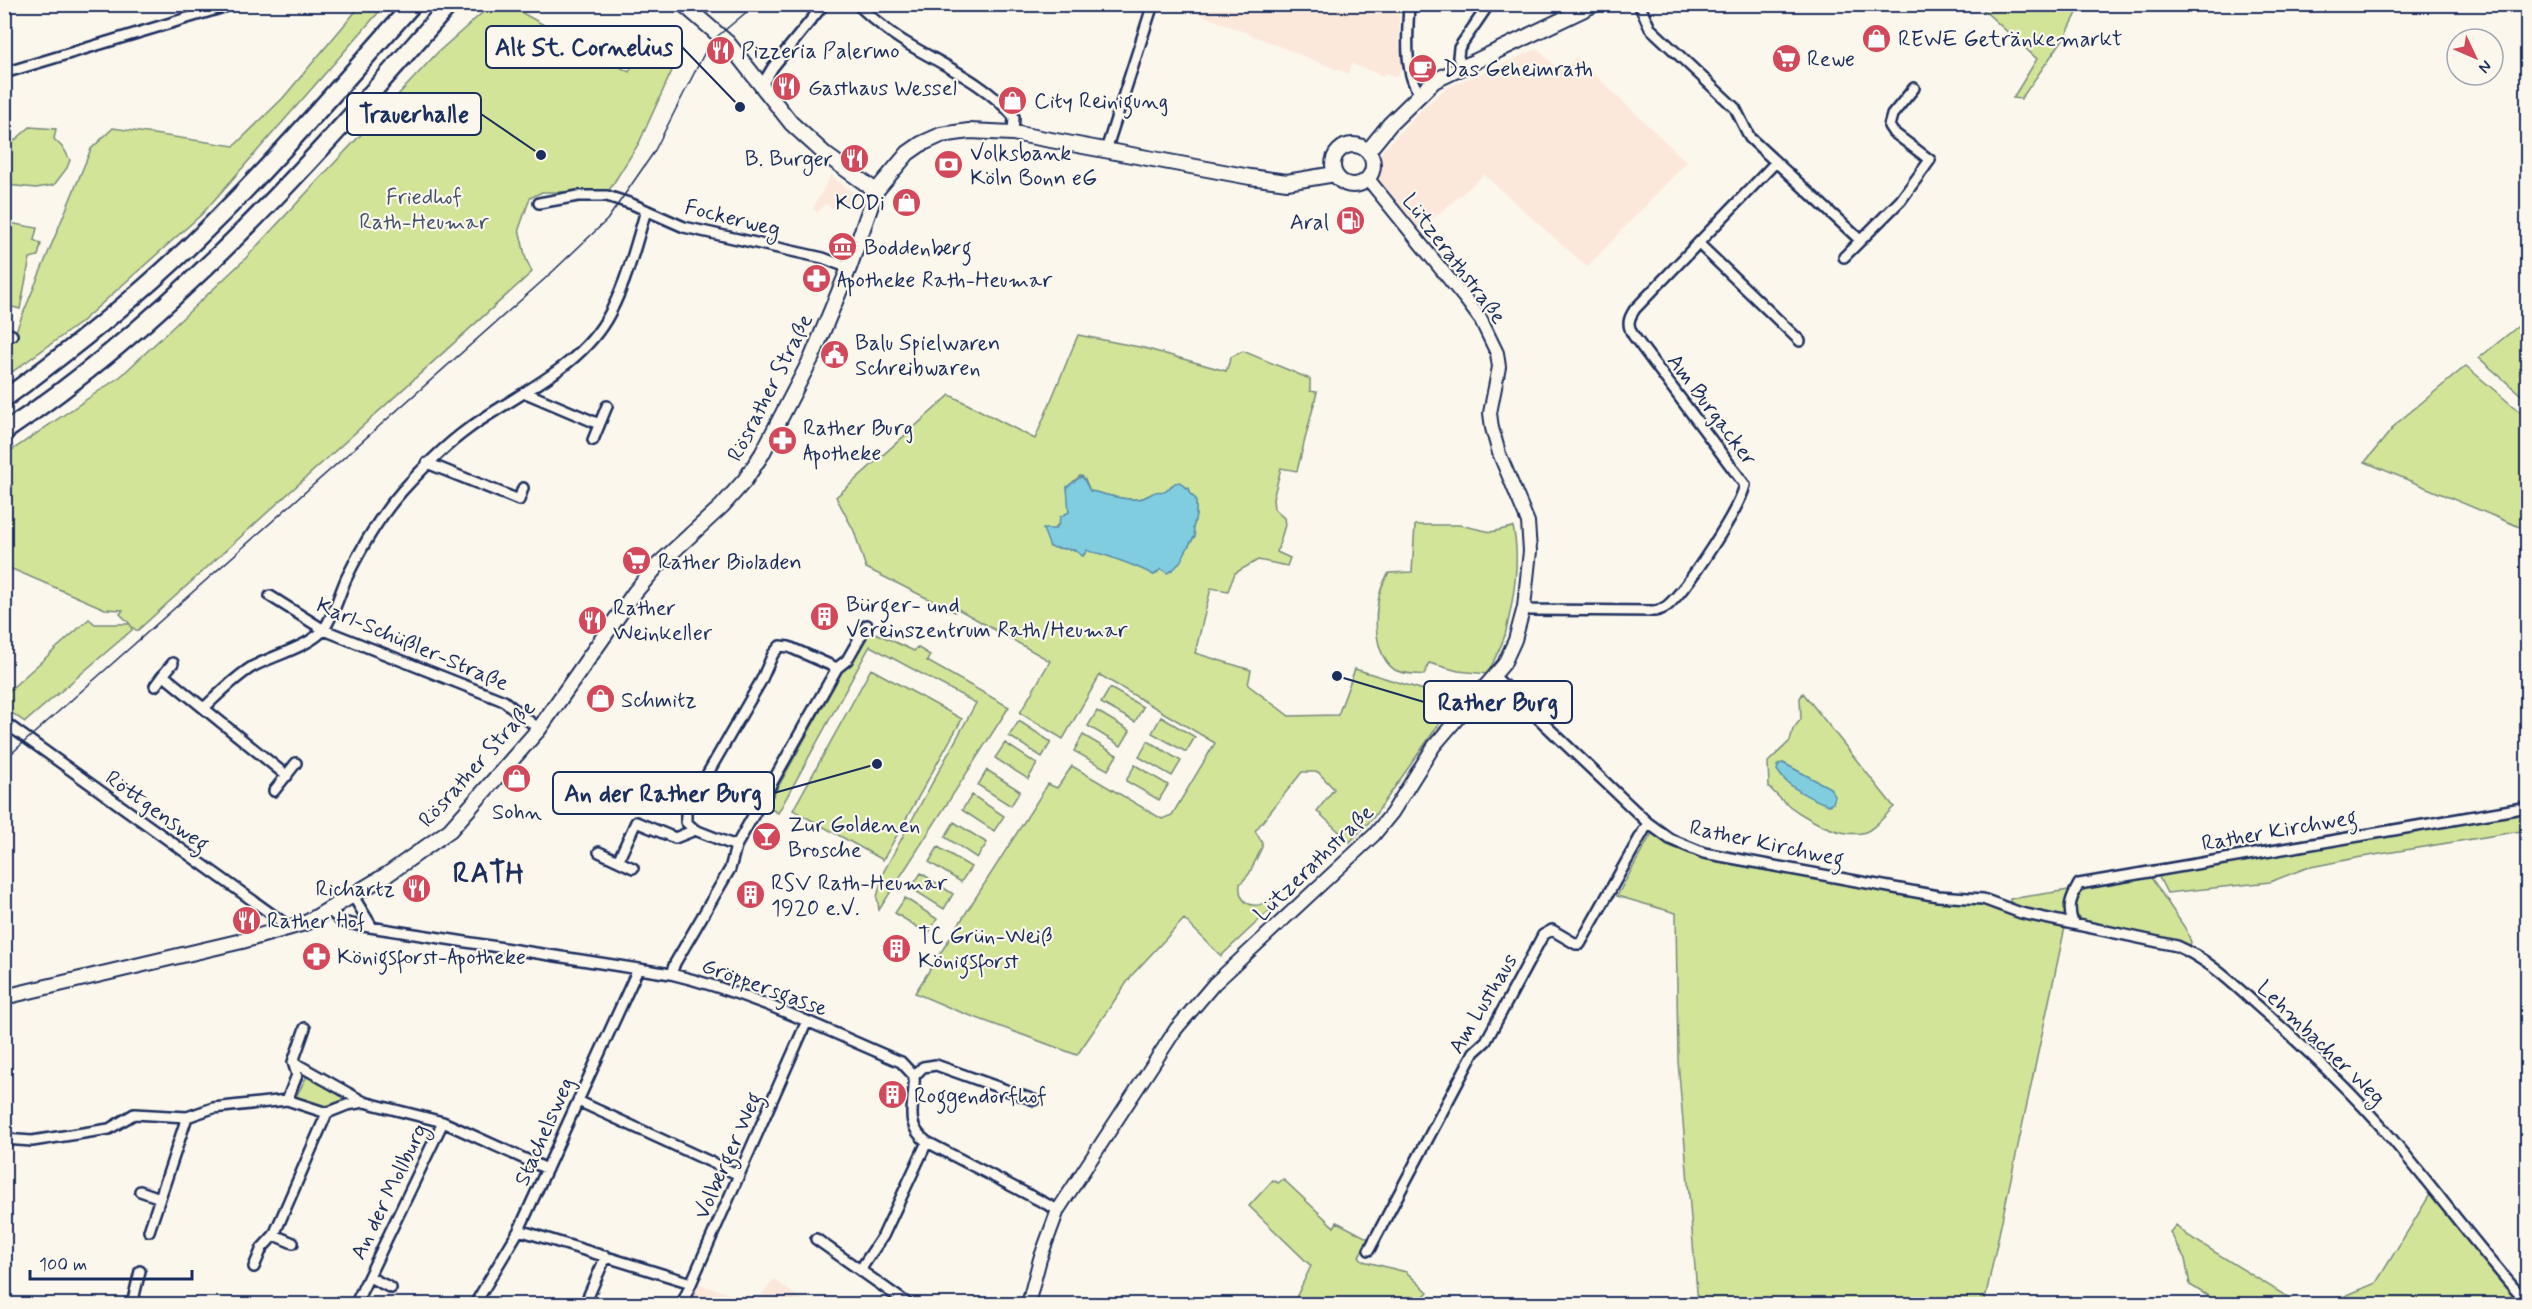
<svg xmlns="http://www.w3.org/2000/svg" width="2532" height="1309" viewBox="0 0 2532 1309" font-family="Mynerve,sans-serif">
	<rect width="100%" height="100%" fill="#fbf7ec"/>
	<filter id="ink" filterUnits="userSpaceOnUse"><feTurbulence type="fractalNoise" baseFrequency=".0167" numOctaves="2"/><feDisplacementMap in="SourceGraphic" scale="12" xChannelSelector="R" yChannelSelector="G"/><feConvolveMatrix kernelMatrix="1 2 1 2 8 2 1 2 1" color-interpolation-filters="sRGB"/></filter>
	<g filter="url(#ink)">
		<!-- built -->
		<path fill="#fce8db" d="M1177 5H1399V46L1405 60 1397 77 1385 73 1383 76 1352 64 1348 74Z
			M1537 49 1562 72 1576 57 1687 162 1587 267 1484 175 1420 230 1379 182 1378 167 1382 151 1425 106 1446 88Z
			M831 175 858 197 848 208 838 204 835 209 825 204 817 213 813 208Z
			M774 1279 807 1304H686L696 1283 756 1302Z"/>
		<!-- green -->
		<path fill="#d2e498" stroke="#768a7b" stroke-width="1.5" fill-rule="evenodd" d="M2065 4 2069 8 2072 5H2081L2066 35 2021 99 2013 98 2037 59 1978 5Z
			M361 5H385L202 214 80 323 5 377 4 347 11 343 91 149 113 128 234 146 283 98Z
			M491 5H508L629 72 642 46 675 64 639 143 608 192H542L530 198 519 229 526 259 532 272 137 631 131 626 132 630 25 722 5 708 4 695 89 619 95 624H130L120 614 123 610 105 609 5 566V455L121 376 243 261 438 52Z
			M30 127 56 129 54 139 64 149 70 160 67 168 54 185 36 188 7 185 5 181V149Z
			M4 222 37 228 34 240 41 244 38 256 30 258 20 309 5 305Z
			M2527 319V400L2479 358Z
			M1078 335 1144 348 1226 371 1231 357 1243 351 1310 379V391L1317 392 1297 471 1281 468 1273 499 1274 509 1284 518 1285 525 1277 552 1290 558 1287 566 1258 560 1235 573 1228 591 1211 588 1195 653 1251 670 1248 685 1289 716 1338 715 1355 669 1456 700 1373 818 1350 842 1317 811 1334 789 1318 772H1302L1255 831 1262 842V847L1249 874 1240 884C1238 902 1252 911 1267 901L1273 907 1221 956 1184 919 1132 975 1077 1055 955 1010 915 993 1048 784 1057 788 1072 766 1162 819 1172 815 1215 743 1100 675 1063 739 1020 713 1050 661 958 609 955 612 866 568 854 531 836 497 950 395 1035 439ZM1080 476 1085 479 1090 491C1106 494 1123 501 1138 499 1151 498 1151 489 1165 493L1172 485 1182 484 1190 490V494L1196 499V515L1193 528 1195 536 1174 567 1161 569 1154 575C1133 563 1110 556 1087 550L1083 556 1074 550 1050 547 1047 536 1070 512 1067 487Z
			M2466 366 2527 418V530L2365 462 2397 423Z
			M1415 525H1459L1491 532 1513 527C1521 560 1513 603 1505 635 1501 648 1493 661 1488 674L1458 671 1429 663 1424 675C1416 674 1402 674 1395 670 1369 653 1373 594 1389 573L1412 572Z
			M867 627 871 631 914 651 917 647 930 655 927 661 1009 707 879 910 877 897 884 871 976 703 870 646 778 813 767 807Z
			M871 669 962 719 883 860 793 810Z
			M1110 688 1143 707 1135 722 1101 703Z
			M1803 693 1894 807C1885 815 1873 831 1862 833 1832 838 1787 808 1769 787L1768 762 1790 741 1793 729 1801 719 1800 698ZM1783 763 1830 788 1777 766Z
			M1097 711 1130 731 1121 746 1088 726Z
			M1161 717 1195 737 1186 752 1152 733Z
			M1019 721 1051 742 1042 757 1009 736Z
			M1083 735 1117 755 1108 770 1074 751Z
			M1148 741 1181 761 1172 776 1139 757Z
			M1005 743 1037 764 1028 779 995 758Z
			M1135 765 1168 785 1159 800 1126 781Z
			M987 770 1020 791 1011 806 978 785Z
			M972 795 1004 816 994 831 962 810Z
			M2527 811V830L2356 858 2306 868 2270 882 2167 893 2158 875Z
			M954 822 987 843 977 858 945 837Z
			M1652 833C1686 860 1732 864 1773 872 1845 885 1918 894 1990 906 2016 910 2041 920 2065 927L1984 1304H1698L1678 1061 1676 913 1617 896Z
			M938 847 971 867 961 882 929 862Z
			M921 873 953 894 944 909 911 888Z
			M2150 876 2185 928 2191 942 2189 948 2085 923 2073 912 2077 896 2088 886Z
			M2069 890 2065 907 2066 918 2010 905V899Z
			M905 898 937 919 928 934 895 913Z
			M307 1076 348 1095 349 1099 322 1107 296 1097Z
			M1283 1179 1334 1227 1337 1222 1369 1239 1359 1256 1363 1261 1406 1272 1428 1292 1416 1304H1293L1311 1266 1249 1206 1273 1180 1278 1183Z
			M2431 1193 2523 1304H2326L2376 1283Z
			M2176 1225 2187 1235 2299 1304H2221L2190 1285 2185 1259 2170 1232Z"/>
		<!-- water -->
		<path fill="#81cde0" stroke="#588eac" stroke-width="1.5" d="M1082 476 1090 491C1106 494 1123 501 1138 499 1151 498 1151 489 1165 492L1175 483 1180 482 1186 489 1189 488 1190 494 1196 499V515L1193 528 1195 536C1184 549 1184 565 1167 573L1161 569 1154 575C1138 566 1121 561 1105 555 1099 552 1093 554 1087 550L1083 556 1074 550 1050 547 1043 529H1055L1059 524 1060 517 1069 512 1067 487Z
			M1783 763 1830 788 1835 796 1833 803 1829 805C1811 799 1787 787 1777 770L1779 764Z"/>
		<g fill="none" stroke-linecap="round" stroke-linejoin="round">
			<defs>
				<path id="minor" d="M857 4C873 19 889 33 908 44 943 65 988 85 1014 117L1013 133
					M1409 4C1408 29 1403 75 1420 93
					M1639 4 1650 28 1735 108 1750 138 1860 240
					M1462 67 1458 57 1459 48 1489 4
					M4 73 234 4
					M762 85 773 67 824 4
					M1106 150 1153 4
					M539 203 578 196H607L632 204 684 227 823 258 849 268
					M1698 243 1800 341
					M1844 257 1901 200 1930 160 1893 132 1889 126 1892 115 1914 88
					M4 332 12 335
					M526 393 599 424
					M593 440 607 406
					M427 463 519 500 523 488
					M270 596 324 630 504 701 539 729
					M1524 607 1531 610 1655 611C1660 610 1663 609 1667 606 1687 589 1739 510 1745 485L1633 335C1627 325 1628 319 1635 309L1776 162
					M173 663 163 675 287 776
					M1494 676 1648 823 1670 839 1704 853 1938 896 1983 899 2021 913 2177 946C2212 961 2238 989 2267 1014 2311 1054 2354 1094 2392 1139 2438 1193 2480 1251 2528 1304
					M155 686 163 675
					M204 708C219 694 234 678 252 667 272 656 311 646 324 629 334 615 339 595 346 579 361 548 379 517 402 491 422 469 443 447 468 429 517 393 581 369 610 313 627 280 636 245 646 210
					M4 722 291 928
					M274 791 296 763
					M736 846 695 830 686 822V811L761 681 773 654 780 646 789 647 837 668
					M599 852 633 868
					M618 861 636 822 675 838 695 830
					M353 896 372 927
					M329 910 342 922 357 925 671 974C751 993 826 1030 901 1062L914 1076C916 1104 902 1123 927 1142L1058 1210
					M2073 923C2067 907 2071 898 2079 884L2528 807
					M671 974 675 963 730 869 736 846 837 668 847 660 867 625
					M293 1062 305 1028
					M914 1076 923 1067 936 1065 1034 1100
					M578 1101 739 1175
					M364 1102 347 1105 327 1113 287 1100 297 1075 293 1062 364 1102 443 1122
					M4 1139 32 1141 109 1129 134 1114 187 1117
					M140 1191 160 1198
					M519 1230 691 1283
					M149 1231 187 1117 213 1108 287 1100
					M274 1235 293 1243
					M816 1239 860 1270
					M1369 1250 1474 1052 1486 1041 1543 935 1552 930 1576 944H1580L1648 823
					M254 1267 262 1248 274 1235 327 1113
					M369 1277 391 1288
					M356 1303 443 1122 547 1169
					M132 1304 140 1271
					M475 1304 519 1230 638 969
					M585 1304 606 1256
					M682 1304 807 1021
					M908 1304 860 1270 883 1236 927 1142"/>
				<path id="tertiary" d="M1028 1304 1040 1259 1058 1210 1176 1029 1214 984 1374 835 1392 813 1434 746 1504 664 1515 640 1524 607 1530 551 1528 522 1499 453 1492 428 1490 413 1499 367 1497 353 1481 320 1467 301 1368 179"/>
				<path id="secondary" d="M683 4 728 43 791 123 826 155 876 191
					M1333 165a20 20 0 1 1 40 0a20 20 0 1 1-40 0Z
					M1368 151 1390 124 1434 81 1595 4
					M4 997 242 941 308 922 388 874 450 830 539 729 635 592 658 565 722 506 745 480 762 454 812 357 849 268 876 191 908 153 921 144 941 135 969 131 1013 133 1250 177 1287 182 1335 174"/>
				<path id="motorway" d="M4 399C78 345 149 288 213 223 283 153 347 78 413 4
					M4 432C177 316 314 159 450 4"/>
			</defs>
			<!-- minor casing -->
			<use href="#minor" stroke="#1b2f5e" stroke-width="14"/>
			<!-- tertiary casing -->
			<use href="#tertiary" stroke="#1b2f5e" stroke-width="16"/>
			<!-- secondary casing -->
			<use href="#secondary" stroke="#1b2f5e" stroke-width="18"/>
			<!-- motorway casing -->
			<use href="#motorway" stroke="#1b2f5e" stroke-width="21"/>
			<!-- minor -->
			<use href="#minor" stroke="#fbf7ec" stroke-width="9"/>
			<!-- tertiary -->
			<use href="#tertiary" stroke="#fbf7ec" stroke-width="12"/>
			<!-- secondary -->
			<use href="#secondary" stroke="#fbf7ec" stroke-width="14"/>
			<!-- motorway -->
			<use href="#motorway" stroke="#fbf7ec" stroke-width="16"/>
			<!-- tram -->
			<path stroke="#1b2f5e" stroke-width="1.5" d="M4 760 548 276 607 220 654 152 706 50 719 35 756 4"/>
		</g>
	</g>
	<!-- icons -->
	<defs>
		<symbol id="shop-disc" viewBox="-11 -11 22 22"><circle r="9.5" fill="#d1495b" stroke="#fbf7ec"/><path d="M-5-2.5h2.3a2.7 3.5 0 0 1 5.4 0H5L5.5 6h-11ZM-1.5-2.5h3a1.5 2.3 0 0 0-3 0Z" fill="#fff"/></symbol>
		<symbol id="restaurant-disc" viewBox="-11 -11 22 22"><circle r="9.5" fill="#d1495b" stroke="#fbf7ec"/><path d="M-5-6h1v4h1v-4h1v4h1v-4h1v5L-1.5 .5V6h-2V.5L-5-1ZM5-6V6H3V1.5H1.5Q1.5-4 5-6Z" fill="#fff"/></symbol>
		<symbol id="supermarket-disc" viewBox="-11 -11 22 22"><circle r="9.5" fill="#d1495b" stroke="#fbf7ec"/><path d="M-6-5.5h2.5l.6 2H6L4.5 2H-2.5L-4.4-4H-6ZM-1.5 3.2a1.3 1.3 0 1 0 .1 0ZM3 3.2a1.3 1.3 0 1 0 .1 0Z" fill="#fff"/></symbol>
		<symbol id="cafe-disc" viewBox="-11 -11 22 22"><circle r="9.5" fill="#d1495b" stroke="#fbf7ec"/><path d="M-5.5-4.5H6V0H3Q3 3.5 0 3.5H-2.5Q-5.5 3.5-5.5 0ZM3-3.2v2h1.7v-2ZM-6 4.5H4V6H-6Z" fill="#fff"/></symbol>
		<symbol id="bank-disc" viewBox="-11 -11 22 22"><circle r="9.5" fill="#d1495b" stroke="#fbf7ec"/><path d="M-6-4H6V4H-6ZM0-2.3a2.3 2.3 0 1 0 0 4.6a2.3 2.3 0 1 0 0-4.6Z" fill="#fff"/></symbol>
		<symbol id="fuel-disc" viewBox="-11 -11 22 22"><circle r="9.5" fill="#d1495b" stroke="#fbf7ec"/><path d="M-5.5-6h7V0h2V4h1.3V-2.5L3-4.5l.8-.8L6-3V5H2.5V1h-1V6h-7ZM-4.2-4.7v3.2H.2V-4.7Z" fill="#fff"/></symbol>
		<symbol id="museum-disc" viewBox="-11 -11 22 22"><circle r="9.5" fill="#d1495b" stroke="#fbf7ec"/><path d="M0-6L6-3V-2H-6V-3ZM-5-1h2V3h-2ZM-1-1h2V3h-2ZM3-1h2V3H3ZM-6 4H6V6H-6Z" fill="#fff"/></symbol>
		<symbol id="pharmacy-disc" viewBox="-11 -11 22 22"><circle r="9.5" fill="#d1495b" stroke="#fbf7ec"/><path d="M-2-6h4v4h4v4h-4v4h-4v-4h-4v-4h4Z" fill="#fff"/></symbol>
		<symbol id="civic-disc" viewBox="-11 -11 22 22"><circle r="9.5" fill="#d1495b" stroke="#fbf7ec"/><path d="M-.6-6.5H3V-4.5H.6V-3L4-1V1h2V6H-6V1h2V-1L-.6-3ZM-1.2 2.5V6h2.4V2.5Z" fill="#fff"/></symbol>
		<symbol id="building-disc" viewBox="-11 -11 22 22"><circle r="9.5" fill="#d1495b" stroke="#fbf7ec"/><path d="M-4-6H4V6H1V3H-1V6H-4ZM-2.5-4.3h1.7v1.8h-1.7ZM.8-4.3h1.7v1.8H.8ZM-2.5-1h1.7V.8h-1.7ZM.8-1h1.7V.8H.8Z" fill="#fff"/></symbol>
		<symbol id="bar-disc" viewBox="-11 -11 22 22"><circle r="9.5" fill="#d1495b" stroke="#fbf7ec"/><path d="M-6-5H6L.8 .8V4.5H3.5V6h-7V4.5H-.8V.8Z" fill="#fff"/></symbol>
	</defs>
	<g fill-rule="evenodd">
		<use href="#shop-disc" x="1860" y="22" width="33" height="33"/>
		<use href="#restaurant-disc" x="704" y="34" width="33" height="33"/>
		<use href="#supermarket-disc" x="1770" y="42" width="33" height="33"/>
		<use href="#cafe-disc" x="1406" y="52" width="33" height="33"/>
		<use href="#restaurant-disc" x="770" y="70" width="33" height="33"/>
		<use href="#shop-disc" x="996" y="84" width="33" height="33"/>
		<use href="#restaurant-disc" x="838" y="142" width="33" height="33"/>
		<use href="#bank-disc" x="932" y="148" width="33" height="33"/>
		<use href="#shop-disc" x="890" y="186" width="33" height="33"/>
		<use href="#fuel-disc" x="1334" y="204" width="33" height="33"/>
		<use href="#museum-disc" x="826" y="230" width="33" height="33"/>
		<use href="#pharmacy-disc" x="800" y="262" width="33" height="33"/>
		<use href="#civic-disc" x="818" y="338" width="33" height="33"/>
		<use href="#pharmacy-disc" x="766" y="424" width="33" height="33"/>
		<use href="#supermarket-disc" x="620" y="544" width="33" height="33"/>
		<use href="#building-disc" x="808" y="600" width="33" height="33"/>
		<use href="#restaurant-disc" x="576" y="604" width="33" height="33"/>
		<use href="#shop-disc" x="584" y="682" width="33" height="33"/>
		<use href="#shop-disc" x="500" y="762" width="33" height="33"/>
		<use href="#bar-disc" x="750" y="820" width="33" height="33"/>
		<use href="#restaurant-disc" x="400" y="872" width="33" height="33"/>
		<use href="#building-disc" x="734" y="878" width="33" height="33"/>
		<use href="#restaurant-disc" x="230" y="904" width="33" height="33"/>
		<use href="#building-disc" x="880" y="932" width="33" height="33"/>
		<use href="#pharmacy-disc" x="300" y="940" width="33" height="33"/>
		<use href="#building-disc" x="876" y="1078" width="33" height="33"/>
	</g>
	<g text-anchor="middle" stroke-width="4.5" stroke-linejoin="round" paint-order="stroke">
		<!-- poi labels -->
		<g font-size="22" fill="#1b2f5e" stroke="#fbf7ec" text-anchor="start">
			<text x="1898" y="46">REWE Getränkemarkt</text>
			<text x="741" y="58">Pizzeria Palermo</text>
			<text x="1807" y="66">Rewe</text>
			<text x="1443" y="76">Das Geheimrath</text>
			<text x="808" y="95">Gasthaus Wessel</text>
			<text x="1034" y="108">City Reinigung</text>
			<text x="970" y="160">Volksbank<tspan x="970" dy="25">Köln Bonn eG</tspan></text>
			<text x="833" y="166" text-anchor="end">B. Burger</text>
			<text x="885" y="210" text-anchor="end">KODi</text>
			<text x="1329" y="229" text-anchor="end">Aral</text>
			<text x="864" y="255">Boddenberg</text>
			<text x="837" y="287">Apotheke Rath-Heumar</text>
			<text x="855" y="350">Balu Spielwaren<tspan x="855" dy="25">Schreibwaren</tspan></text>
			<text x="803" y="435">Rather Burg<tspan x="803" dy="25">Apotheke</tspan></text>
			<text x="658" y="569">Rather Bioladen</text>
			<text x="846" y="612">Bürger- und<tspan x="846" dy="25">Vereinszentrum Rath/Heumar</tspan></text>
			<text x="613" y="615">Rather<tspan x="613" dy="25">Weinkeller</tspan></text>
			<text x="621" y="707">Schmitz</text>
			<text x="517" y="819" text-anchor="middle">Sohn</text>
			<text x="788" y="832">Zur Goldenen<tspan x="788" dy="25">Brosche</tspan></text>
			<text x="771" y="890">RSV Rath-Heumar<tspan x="771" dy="25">1920 e.V.</tspan></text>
			<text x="395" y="896" text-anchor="end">Richartz</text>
			<text x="267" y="928">Rather Hof</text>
			<text x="918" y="943">TC Grün-Weiß<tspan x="918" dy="25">Königsforst</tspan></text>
			<text x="337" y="964">Königsforst-Apotheke</text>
			<text x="914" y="1103">Roggendorfhof</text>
		</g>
		<!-- park labels -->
		<g font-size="22" fill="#40536a" stroke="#fbf7ec">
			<text x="424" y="204">Friedhof<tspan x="424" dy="25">Rath-Heumar</tspan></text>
		</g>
		<!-- street labels -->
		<g font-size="22" fill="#1b2f5e" stroke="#fbf7ec">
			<text transform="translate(733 217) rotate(14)" y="8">Fockerweg</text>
			<text transform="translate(1455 258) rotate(53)" y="8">Lützerathstraße</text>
			<text transform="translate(769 387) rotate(-63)" y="8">Rösrather Straße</text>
			<text transform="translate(1713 409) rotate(53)" y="8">Am Burgacker</text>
			<text transform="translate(413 643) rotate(23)" y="8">Karl-Schüßler-Straße</text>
			<text transform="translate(476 763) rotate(-48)" y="8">Rösrather Straße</text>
			<text transform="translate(158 810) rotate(36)" y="8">Röttgensweg</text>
			<text transform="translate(2279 829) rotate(-10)" y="8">Rather Kirchweg</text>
			<text transform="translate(1767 842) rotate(12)" y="8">Rather Kirchweg</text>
			<text transform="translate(1313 862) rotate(-44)" y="8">Lützerathstraße</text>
			<text transform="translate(765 986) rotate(20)" y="8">Gröppersgasse</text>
			<text transform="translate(1482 1003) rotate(-59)" y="8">Am Lusthaus</text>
			<text transform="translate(2322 1042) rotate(44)" y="8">Lehmbacher Weg</text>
			<text transform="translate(543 1131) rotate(-66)" y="8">Stachelsweg</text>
			<text transform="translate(727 1155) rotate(-66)" y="8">Volberger Weg</text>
			<text transform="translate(388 1191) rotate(-64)" y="8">An der Mollburg</text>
		</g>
		<!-- district labels -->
		<g font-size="28" font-weight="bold" letter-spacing="1.5" fill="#1b2f5e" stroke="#fbf7ec">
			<text x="489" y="882">RATH</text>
		</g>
	</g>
	<!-- callouts -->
	<path fill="none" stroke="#1b2f5e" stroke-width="2" d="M740 107L682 47M541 155L481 114M1337 676L1424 702M877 764L774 793"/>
	<g fill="#1b2f5e" stroke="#fbf7ec" stroke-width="2">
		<circle cx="740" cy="107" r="6"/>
		<circle cx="541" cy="155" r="6"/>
		<circle cx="1337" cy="676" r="6"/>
		<circle cx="877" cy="764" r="6"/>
	</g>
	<g fill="#fbf7ec" stroke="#1b2f5e" stroke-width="2">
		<rect x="486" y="26" width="196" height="42" rx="6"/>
		<rect x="347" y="93" width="134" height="42" rx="6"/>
		<rect x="1424" y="681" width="148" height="42" rx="6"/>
		<rect x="553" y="772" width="221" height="42" rx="6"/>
	</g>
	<g font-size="24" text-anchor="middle" font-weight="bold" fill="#1b2f5e">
		<text x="584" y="55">Alt St. Cornelius</text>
		<text x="414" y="122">Trauerhalle</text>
		<text x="1498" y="710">Rather Burg</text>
		<text x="663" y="801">An der Rather Burg</text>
	</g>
	<!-- margin -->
	<rect width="2532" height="1309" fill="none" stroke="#fbf7ec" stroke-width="24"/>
	<rect x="12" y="12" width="2508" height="1285" fill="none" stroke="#1b2f5e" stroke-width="2" filter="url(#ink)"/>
	<!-- north arrow -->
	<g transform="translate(2475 57) rotate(134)"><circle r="28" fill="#fbf7ec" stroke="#a1a7b3" stroke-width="1.5"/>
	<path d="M0-4.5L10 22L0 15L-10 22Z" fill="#d1495b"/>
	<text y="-9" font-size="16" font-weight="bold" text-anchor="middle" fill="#1b2f5e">N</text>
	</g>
	<!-- scale -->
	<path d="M30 1270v9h162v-9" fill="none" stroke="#1b2f5e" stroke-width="3"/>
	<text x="39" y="1270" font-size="18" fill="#1b2f5e" stroke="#fbf7ec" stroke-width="4.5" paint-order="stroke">100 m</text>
</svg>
